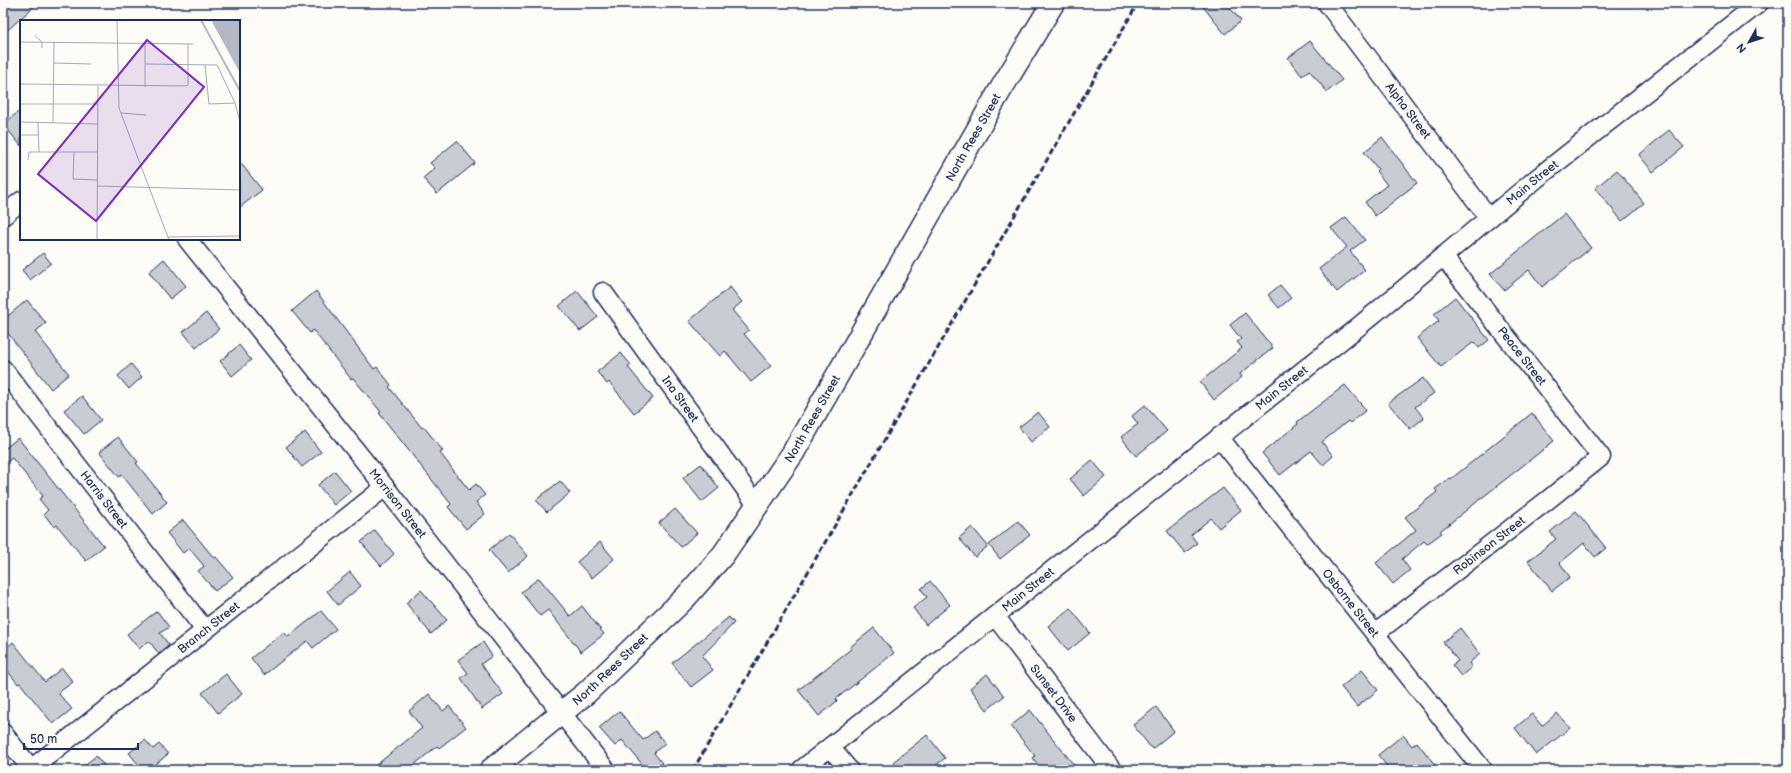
<svg xmlns="http://www.w3.org/2000/svg" width="1791" height="773" viewBox="0 0 1791 773" font-family="'Balsamiq Sans',sans-serif">
	<rect width="100%" height="100%" fill="#fdfcf7"/>
	<filter id="ink" filterUnits="userSpaceOnUse"><feTurbulence type="fractalNoise" baseFrequency=".025" numOctaves="2"/><feDisplacementMap in="SourceGraphic" scale="8" xChannelSelector="R" yChannelSelector="G"/><feConvolveMatrix kernelMatrix="1 2 1 2 8 2 1 2 1" color-interpolation-filters="sRGB"/></filter>
	<g filter="url(#ink)">
		<!-- building -->
		<path fill="#c9ccd3" stroke="#1b2f5e" d="M7 3H38L3 34V6Z
			M1200 3H1226L1241 21 1225 34Z
			M1310 41 1342 80 1327 92 1309 70 1302 76 1288 58Z
			M21 110V146L3 124Z
			M1669 130 1684 147 1653 172 1639 155Z
			M1382 137 1417 183 1375 216 1365 202 1387 185 1376 171 1378 169 1364 152Z
			M457 141 475 163 437 194 423 178 435 168 430 163Z
			M239 161 262 190 239 208Z
			M1617 170 1644 203 1622 221 1595 188Z
			M1564 214 1591 248 1542 287 1529 270 1504 290 1490 274Z
			M1346 217 1365 240 1350 251 1365 270 1337 292 1319 269 1347 247 1331 228Z
			M43 253 51 263 30 280 22 270Z
			M164 259 186 286 170 299 149 272Z
			M1280 285 1291 298 1279 308 1268 295Z
			M730 287 742 302 732 310 749 330 744 334 771 366 751 382 725 351 720 356 689 321Z
			M316 291 374 369 377 367 391 385 389 387 422 428 424 427 443 451 440 453 469 490 476 484 485 495 476 502 485 514 466 529 448 507 451 504 379 413 381 412 353 378 351 379 313 330 310 333 292 311Z
			M577 291 598 317 580 331 559 306Z
			M1455 297 1489 340 1479 348 1474 342 1441 367 1417 338 1439 321 1434 314Z
			M27 300 46 323 35 332 69 374 51 389 3 327V320Z
			M206 313 219 329 196 348 183 332Z
			M1245 313 1273 348 1240 374 1242 377 1214 400 1200 382 1242 348 1237 342 1241 339 1230 325Z
			M239 345 251 360 232 376 220 361Z
			M621 353 631 365 628 367 653 398 634 413 609 382 607 384 597 372Z
			M131 364 142 377 129 389 118 376Z
			M1423 378 1434 393 1415 407 1424 418 1410 429 1388 403Z
			M1345 385 1366 410 1350 423 1348 421 1322 442 1333 456 1323 465 1311 451 1280 475 1262 453 1298 424 1297 422Z
			M82 396 101 420 84 434 64 410Z
			M1145 405 1167 431 1136 456 1121 437 1138 424 1132 416Z
			M1038 412 1050 427 1031 442 1019 427Z
			M1532 413 1554 441 1440 531 1442 533 1427 544 1424 541 1402 559 1410 570 1393 584 1376 563 1416 530 1405 517 1437 492 1435 489 1450 478 1451 479Z
			M305 432 321 452 302 467 286 447Z
			M118 437 138 462 136 463 167 502 153 514 122 475 119 477 99 452Z
			M18 438 104 546 86 561 57 525 54 527 44 514 48 510 39 499 43 496 12 458 3 465V450Z
			M1092 460 1106 477 1084 496 1070 479Z
			M701 464 719 488 702 502 683 478Z
			M335 471 351 491 334 505 318 485Z
			M560 481 570 493 547 512 536 500Z
			M1223 488 1241 510 1219 528 1211 518 1191 535 1197 543 1185 553 1167 531Z
			M675 509 697 533 681 547 659 523Z
			M1576 511 1606 548 1595 557 1584 543 1560 563 1570 577 1552 591 1528 561 1556 539 1550 532Z
			M183 520 214 558 216 557 233 577 215 591 198 571 204 566 189 548 183 553 167 533Z
			M1018 521 1030 535 1000 559 989 545Z
			M972 527 988 546 975 557 959 538Z
			M375 530 394 554 381 566 361 542Z
			M509 533 528 556 508 573 489 550Z
			M600 542 614 559 592 578 577 562Z
			M350 572 361 586 338 605 327 591Z
			M539 578 570 616 582 606 604 634 581 652 548 610 540 616 521 592Z
			M930 581 950 605 926 625 913 608 927 597 921 589Z
			M421 590 447 620 431 634 406 603Z
			M1070 608 1090 633 1068 651 1048 626Z
			M157 611 169 627 160 633 169 645 159 654 149 641 139 649 127 634Z
			M321 611 336 629 313 648 307 641 264 675 251 658 284 632 288 637Z
			M729 617 734 623 702 656 713 670 691 687 672 663Z
			M874 628 894 653 836 699 837 701 819 716 798 690 851 649 850 647Z
			M1460 628 1480 654 1469 663 1472 667 1461 676 1452 665 1458 661 1443 642Z
			M13 642 45 682 62 668 73 682 58 693 72 709 53 724 20 683 18 684 3 665V651Z
			M483 642 492 656 481 664 503 694 482 709 461 678 468 673 458 660Z
			M1362 670 1378 690 1357 707 1341 687Z
			M226 674 242 694 218 713 202 693Z
			M987 674 1004 696 987 710 970 688Z
			M429 694 443 711 449 706 466 727 439 748 437 746 408 770H370L422 728 409 711Z
			M1156 707 1174 731 1152 749 1133 725Z
			M1030 710 1078 770H1042L1033 758 1035 756 1011 726Z
			M619 711 643 740 655 731 665 743 654 753 662 763 654 770H647L622 740 615 746 599 728Z
			M1557 713 1570 728 1536 755 1515 728 1532 714 1542 726Z
			M927 735 945 758 930 770H899L893 762Z
			M1403 735 1412 746 1417 742 1439 770H1408L1404 765 1399 770H1390L1378 755Z
			M145 740 153 749 159 744 168 754 149 770H143L129 753Z
			M96 756 108 770H78Z"/>
		<g fill="none" stroke-linecap="round" stroke-linejoin="round">
			<defs>
				<g id="minor">
					<path id="s1" d="M1327 3 1489 218"/>
					<path d="M3 216 21 201"/>
					<path id="s2" d="M187 239 385 487 606 770"/>
					<path id="s3" d="M603 292 757 505"/>
					<path id="s4" d="M3 369 205 630"/>
					<path id="s5" d="M1219 437 1483 770"/>
					<path id="s6" d="M995 616 1112 770"/>
					<path id="s7" d="M1376 633 1549 499 1601 457 1443 256"/>
					<path d="M3 733 32 770"/>
					<path d="M830 747 849 770"/>
					<path id="s8" d="M31 769 385 487"/>
					<path id="s9" d="M801 770 1358 327 1536 179 1759 3"/>
				</g>
				<g id="major">
					<path id="s10" d="M491 770 586 693 685 598 723 555 793 453 998 94 1053 3"/>
				</g>
			</defs>
			<!-- minor casing -->
			<use href="#minor" stroke="#1b2f5e" stroke-width="21"/>
			<!-- major casing -->
			<use href="#major" stroke="#1b2f5e" stroke-width="25"/>
			<!-- minor -->
			<use href="#minor" stroke="#fdfcf7" stroke-width="18"/>
			<!-- major -->
			<use href="#major" stroke="#fdfcf7" stroke-width="22"/>
			<!-- rail -->
			<path stroke="#1b2f5e" stroke-width="3" stroke-dasharray="6 3" stroke-linecap="butt" d="M693 770 1138 3"/>
		</g>
	</g>
	<g text-anchor="middle" stroke-width="3.5" stroke-linejoin="round" paint-order="stroke">
		<!-- street labels -->
		<g font-size="12" fill="#1b2f5e" stroke="#fdfcf7">
			<text dy="4" stroke="none"><textPath href="#s1" startOffset="135">Alpha Street</textPath></text>
			<text dy="4" stroke="none"><textPath href="#s10" startOffset="804">North Rees Street</textPath></text>
			<text dy="4" stroke="none"><textPath href="#s9" startOffset="938">Main Street</textPath></text>
			<text transform="translate(1522 356) rotate(52)" y="4">Peace Street</text>
			<text dy="4" stroke="none"><textPath href="#s9" startOffset="614">Main Street</textPath></text>
			<text dy="4" stroke="none"><textPath href="#s3" startOffset="132">Ina Street</textPath></text>
			<text dy="4" stroke="none"><textPath href="#s10" startOffset="480">North Rees Street</textPath></text>
			<text dy="4" stroke="none"><textPath href="#s4" startOffset="165">Harris Street</textPath></text>
			<text dy="4" stroke="none"><textPath href="#s2" startOffset="338">Morrison Street</textPath></text>
			<text dy="4" stroke="none"><textPath href="#s7" startOffset="143">Robinson Street</textPath></text>
			<text dy="4" stroke="none"><textPath href="#s9" startOffset="290">Main Street</textPath></text>
			<text dy="4" stroke="none"><textPath href="#s5" startOffset="212">Osborne Street</textPath></text>
			<text dy="4" stroke="none"><textPath href="#s8" startOffset="227">Branch Street</textPath></text>
			<text dy="4" stroke="none"><textPath href="#s10" startOffset="156">North Rees Street</textPath></text>
			<text dy="4" stroke="none"><textPath href="#s6" startOffset="97">Sunset Drive</textPath></text>
		</g>
	</g>
	<!-- overview -->
	<g transform="translate(20 20)">
		<rect width="220" height="220" fill="#fdfcf7"/>
		<path d="M191 0H220V53Z" fill="#b3b8c5"/>
		<path fill="none" stroke="#b3b8c5" stroke-width="2" d="M181 0 220 71"/>
		<path fill="none" stroke="#a3aaba" stroke-width="1" d="M97 0 99 88 149 220M15 16 22 22V28M0 22 173 24M34 43 71 44M125 44 197 45 215 83 220 102M185 45 189 84 215 83M0 64 165 66 168 65V24M125 67V23M0 84H78M101 93 126 95M0 102 78 104M18 103 19 132M33 103 34 22M0 115H18M54 132 53 159 78 160M8 140 9 132H78M78 166 220 170M148 217 220 216M77 220 78 66"/>
		<path fill="#7b2cbf" fill-opacity="0.15" stroke="#7b2cbf" stroke-width="2" d="M127 20 184 67 76 201 18 154Z"/>
		<rect width="220" height="220" fill="none" stroke="#1b2f5e" stroke-width="2"/>
	</g>
	<!-- margin -->
	<rect width="1791" height="773" fill="none" stroke="#fdfcf7" stroke-width="16"/>
	<rect x="8" y="8" width="1775" height="757" fill="none" stroke="#1b2f5e" stroke-width="1.5" filter="url(#ink)"/>
	<!-- north arrow -->
	<g transform="translate(1749 42) rotate(231)" stroke="#fdfcf7" stroke-width="3" paint-order="stroke">
	<path d="M0-3L7 15L0 10L-7 15Z" fill="#1b2f5e"/>
	<text y="-6" font-size="11" font-weight="bold" text-anchor="middle" fill="#1b2f5e">N</text>
	</g>
	<!-- scale -->
	<path d="M24 743v6h114v-6" fill="none" stroke="#1b2f5e" stroke-width="2"/>
	<text x="30" y="743" font-size="12" fill="#1b2f5e" stroke="#fdfcf7" stroke-width="3" paint-order="stroke">50 m</text>
</svg>
